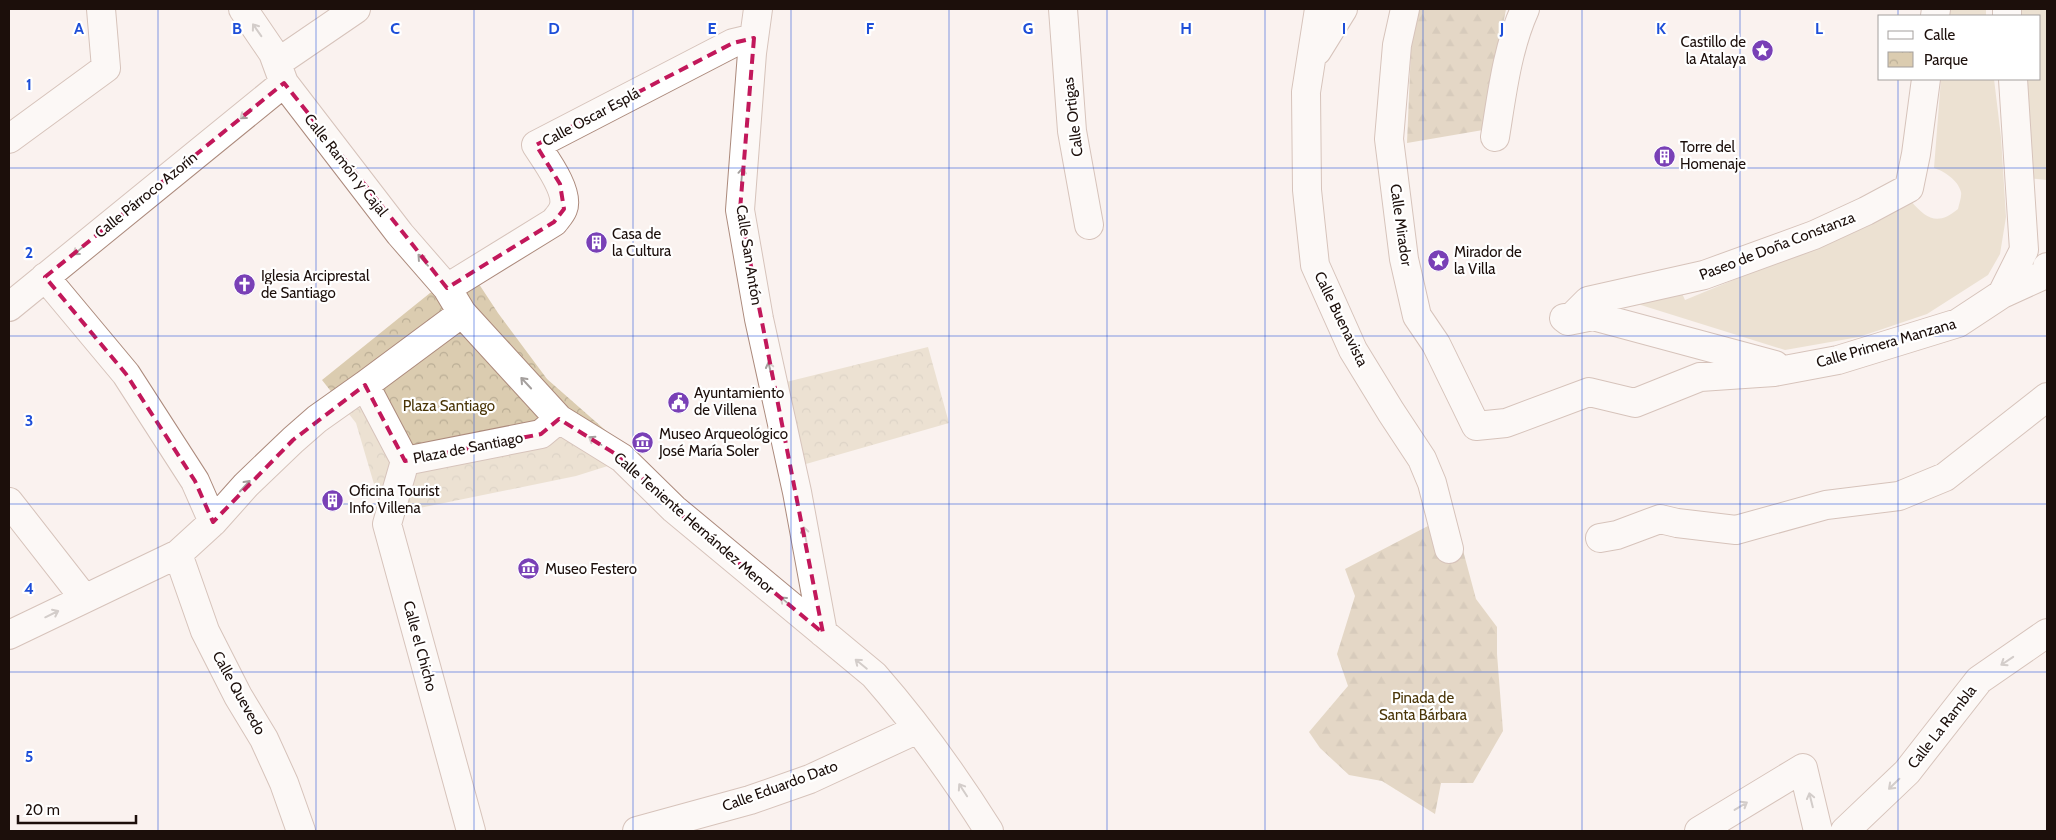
<svg xmlns="http://www.w3.org/2000/svg" width="2056" height="840" viewBox="0 0 2056 840" font-family="Cabin,sans-serif">
	<defs>
		<pattern id="forest-firs" width="22" height="20" patternUnits="userSpaceOnUse" patternTransform="scale(1.25)"><rect width="22" height="20" fill="#cbb794"/><path d="M5 1l3.5 6h-7zM16 11l3.5 6h-7z" fill="#ae9c7e"/></pattern>
		<pattern id="park-crowns" width="20" height="18" patternUnits="userSpaceOnUse" patternTransform="scale(1.25)"><rect width="20" height="18" fill="#dbccb0"/><path d="M2 6a3 3 0 1 1 6 0M12 15a3 3 0 1 1 6 0" fill="none" stroke="#bbae96"/></pattern>
	</defs>
	<rect width="100%" height="100%" fill="#faf2ef"/>
	<!-- grass -->
	<path fill="#dbccb0" d="M1949 9H1986V16H1947Z
		M2019 9H2047V180L2027 178 2023 79H2040V16H2019Z
		M1941 79H1994L2001 137 2006 217 2000 254 1988 275 1927 314 1859 337 1785 350 1628 301 1680 289 1685 300 1871 223 1911 201C1926 219 1938 226 1958 209 1959 204 1962 196 1961 192 1958 180 1944 171 1934 168Z"/>
	<!-- forest -->
	<path fill="url(#forest-firs)" d="M1418 9H1506L1483 130 1407 143 1411 48Z
		M1453 513 1476 599 1497 627V654L1503 731 1473 783H1441L1435 814 1382 781 1349 775 1320 748 1309 732 1348 686 1337 654 1355 596 1345 569Z"/>
	<!-- park -->
	<path fill="url(#park-crowns)" d="M475 278 498 313 547 379 629 451 614 464 576 476 395 513 384 518 356 423 322 380 430 293Z
		M928 347 949 423 792 468 774 385Z"/>
	<g fill="none" stroke-linecap="round" stroke-linejoin="round">
		<defs>
			<path id="minor" d="M243 9 273 53 284 83 400 234 447 288 462 313 559 419 622 458 674 509 874 675C917 724 955 777 989 831
				M758 9 752 53 740 210 759 319 797 492 823 633
				M1063 9 1072 131 1089 225
				M1319 9 1306 92 1307 190 1315 265 1353 350 1391 412 1422 459 1432 483 1449 549
				M1405 9 1397 45 1389 139 1404 259 1417 316 1436 344 1476 426 1506 423 1589 392 1635 403 1700 377 1774 372 1838 360 1958 323 2002 294 2046 274 2047 267
				M2007 9V16
				M1935 16 1936 9
				M1317 51 1343 9
				M277 63 356 9
				M1495 137C1502 94 1507 49 1525 9
				M9 139 106 68 101 9
				M45 277 126 374 195 481 213 522
				M447 288 554 222C557 218 561 214 563 209 570 192 545 159 536 145L733 43 754 38
				M2002 294 2024 250 2013 79
				M9 307 284 83
				M462 313 365 385 405 461 541 434 559 419
				M1564 318 1568 321 1593 316 1775 365
				M1568 321 1588 301 1704 275 1814 235 1866 211 1909 188 1916 154 1926 79
				M405 461 387 524 471 831
				M9 502 84 598
				M1600 538 1617 535 1660 519 1677 523 1736 530 1826 505 1899 496 1945 477 2047 397
				M178 554 205 631 238 696 264 739 284 783 301 831
				M9 635 178 554 213 522 246 485 293 440 317 419 365 385
				M637 831 750 800 810 779 918 729
				M1699 831 1803 768 1818 831
				M1845 831 1907 772 1979 680 2047 633"/>
		</defs>
		<!-- minor casing -->
		<use href="#minor" stroke="#ac8a7c" stroke-width="30"/>
		<!-- minor -->
		<use href="#minor" stroke="#fff" stroke-width="28"/>
	</g>
	<!-- one-way arrows -->
	<defs><path id="oneway-shaft" d="M-6 0H5M1.5-3L5.5 0L1.5 3" fill="none" stroke-width="1.6" stroke-linecap="round" stroke-linejoin="round" transform="scale(1.25)"/></defs>
	<g stroke="#a49f9d">
		<use href="#oneway-shaft" transform="translate(257 30) rotate(-125)"/>
		<use href="#oneway-shaft" transform="translate(246 114) rotate(141)"/>
		<use href="#oneway-shaft" transform="translate(742 175) rotate(-85)"/>
		<use href="#oneway-shaft" transform="translate(79 250) rotate(141)"/>
		<use href="#oneway-shaft" transform="translate(423 260) rotate(-131)"/>
		<use href="#oneway-shaft" transform="translate(770 369) rotate(-103)"/>
		<use href="#oneway-shaft" transform="translate(526 383) rotate(-133)"/>
		<use href="#oneway-shaft" transform="translate(595 441) rotate(-148)"/>
		<use href="#oneway-shaft" transform="translate(245 486) rotate(-47)"/>
		<use href="#oneway-shaft" transform="translate(805 534) rotate(-100)"/>
		<use href="#oneway-shaft" transform="translate(786 602) rotate(-140)"/>
		<use href="#oneway-shaft" transform="translate(52 614) rotate(-26)"/>
		<use href="#oneway-shaft" transform="translate(2007 661) rotate(146)"/>
		<use href="#oneway-shaft" transform="translate(861 664) rotate(-141)"/>
		<use href="#oneway-shaft" transform="translate(1894 784) rotate(136)"/>
		<use href="#oneway-shaft" transform="translate(963 790) rotate(-123)"/>
		<use href="#oneway-shaft" transform="translate(1811 800) rotate(-104)"/>
		<use href="#oneway-shaft" transform="translate(1741 806) rotate(-31)"/>
	</g>
	<!-- marked area -->
	<path d="M0 0H2056V840H0ZM754 38 740 210 823 633 674 509 622 458 559 419 541 434 405 461 365 385 293 440 213 522 195 481 126 374 45 277 284 83 447 288 554 222 564 209 560 184 536 145 733 43Z" fill="#faf2ef" fill-opacity=".55" fill-rule="evenodd"/>
	<path fill="none" stroke="#c2185b" stroke-width="4" stroke-dasharray="10 6" stroke-linejoin="round" d="M754 38 740 210 823 633 674 509 622 458 559 419 541 434 405 461 365 385 293 440 213 522 195 481 126 374 45 277 284 83 447 288 554 222 564 209 560 184 536 145 733 43Z"/>
	<!-- grid -->
	<path fill="none" stroke="#1d4ed8" stroke-width="1" stroke-opacity="0.55" d="M158 9V831M316 9V831M474 9V831M633 9V831M791 9V831M949 9V831M1107 9V831M1265 9V831M1423 9V831M1582 9V831M1740 9V831M1898 9V16M1898 79V831M9 168H2047M9 336H2047M9 504H2047M9 672H2047"/>
	<!-- icons -->
	<defs>
		<symbol id="sight-disc" viewBox="-11 -11 22 22"><circle r="9.5" fill="#7940b6" stroke="#fff"/><path d="M0-6L1.8-2.2L6-1.7L2.9 1.2L3.7 5.4L0 3.3L-3.7 5.4L-2.9 1.2L-6-1.7L-1.8-2.2Z" fill="#fff"/></symbol>
		<symbol id="building-disc" viewBox="-11 -11 22 22"><circle r="9.5" fill="#7940b6" stroke="#fff"/><path d="M-4-6H4V6H1V3H-1V6H-4ZM-2.5-4.3h1.7v1.8h-1.7ZM.8-4.3h1.7v1.8H.8ZM-2.5-1h1.7V.8h-1.7ZM.8-1h1.7V.8H.8Z" fill="#fff"/></symbol>
		<symbol id="church-disc" viewBox="-11 -11 22 22"><circle r="9.5" fill="#7940b6" stroke="#fff"/><path d="M-1.2-6h2.4v3.5h3.3v2.4h-3.3V6h-2.4V-.1h-3.3v-2.4h3.3Z" fill="#fff"/></symbol>
		<symbol id="civic-disc" viewBox="-11 -11 22 22"><circle r="9.5" fill="#7940b6" stroke="#fff"/><path d="M-.6-6.5H3V-4.5H.6V-3L4-1V1h2V6H-6V1h2V-1L-.6-3ZM-1.2 2.5V6h2.4V2.5Z" fill="#fff"/></symbol>
		<symbol id="museum-disc" viewBox="-11 -11 22 22"><circle r="9.5" fill="#7940b6" stroke="#fff"/><path d="M0-6L6-3V-2H-6V-3ZM-5-1h2V3h-2ZM-1-1h2V3h-2ZM3-1h2V3H3ZM-6 4H6V6H-6Z" fill="#fff"/></symbol>
	</defs>
	<g fill-rule="evenodd">
		<use href="#sight-disc" x="1750" y="38" width="25" height="25"/>
		<use href="#building-disc" x="1652" y="144" width="25" height="25"/>
		<use href="#building-disc" x="584" y="230" width="25" height="25"/>
		<use href="#sight-disc" x="1426" y="248" width="25" height="25"/>
		<use href="#church-disc" x="232" y="272" width="25" height="25"/>
		<use href="#civic-disc" x="666" y="390" width="25" height="25"/>
		<use href="#museum-disc" x="630" y="430" width="25" height="25"/>
		<use href="#building-disc" x="320" y="488" width="25" height="25"/>
		<use href="#museum-disc" x="516" y="556" width="25" height="25"/>
	</g>
	<g text-anchor="middle" stroke-width="4.5" stroke-linejoin="round" paint-order="stroke">
		<!-- poi labels -->
		<g font-size="15" fill="#1c0f0b" stroke="#fff" text-anchor="start">
			<text x="1746" y="47" text-anchor="end">Castillo de<tspan x="1746" dy="17">la Atalaya</tspan></text>
			<text x="1680" y="152">Torre del<tspan x="1680" dy="17">Homenaje</tspan></text>
			<text x="612" y="239">Casa de<tspan x="612" dy="17">la Cultura</tspan></text>
			<text x="1454" y="257">Mirador de<tspan x="1454" dy="17">la Villa</tspan></text>
			<text x="261" y="281">Iglesia Arciprestal<tspan x="261" dy="17">de Santiago</tspan></text>
			<text x="694" y="398">Ayuntamiento<tspan x="694" dy="17">de Villena</tspan></text>
			<text x="659" y="439">Museo Arqueológico<tspan x="659" dy="17">José María Soler</tspan></text>
			<text x="349" y="496">Oficina Tourist<tspan x="349" dy="17">Info Villena</tspan></text>
			<text x="545" y="574">Museo Festero</text>
		</g>
		<!-- street labels -->
		<g font-size="15" fill="#1c0f0b" stroke="#fff">
			<text transform="translate(591 117) rotate(-28)" y="5">Calle Oscar Esplá</text>
			<text transform="translate(1073 117) rotate(-97)" y="5">Calle Ortigas</text>
			<text transform="translate(346 165) rotate(52)" y="5">Calle Ramón y Cajal</text>
			<text transform="translate(146 195) rotate(-39)" y="5">Calle Párroco Azorín</text>
			<text transform="translate(1401 225) rotate(82)" y="5">Calle Mirador</text>
			<text transform="translate(1777 246) rotate(-21)" y="5">Paseo de Doña Constanza</text>
			<text transform="translate(749 255) rotate(81)" y="5">Calle San Antón</text>
			<text transform="translate(1341 319) rotate(64)" y="5">Calle Buenavista</text>
			<text transform="translate(1886 343) rotate(-16)" y="5">Calle Primera Manzana</text>
			<text transform="translate(468 448) rotate(-11)" y="5">Plaza de Santiago</text>
			<text transform="translate(694 523) rotate(41)" y="5">Calle Teniente Hernández Menor</text>
			<text transform="translate(420 646) rotate(75)" y="5">Calle el Chicho</text>
			<text transform="translate(239 693) rotate(61)" y="5">Calle Quevedo</text>
			<text transform="translate(1942 727) rotate(-52)" y="5">Calle La Rambla</text>
			<text transform="translate(780 786) rotate(-20)" y="5">Calle Eduardo Dato</text>
		</g>
		<!-- park labels -->
		<g font-size="15" fill="#493406" stroke="#fff">
			<text x="449" y="411">Plaza Santiago</text>
			<text x="1423" y="703">Pinada de<tspan x="1423" dy="17">Santa Bárbara</tspan></text>
		</g>
	</g>
	<g font-size="16" text-anchor="middle" font-weight="bold" fill="#1d4ed8" stroke="#fff" stroke-width="4.5" stroke-linejoin="round" paint-order="stroke">
		<text x="79" y="34">A</text>
		<text x="237" y="34">B</text>
		<text x="395" y="34">C</text>
		<text x="554" y="34">D</text>
		<text x="712" y="34">E</text>
		<text x="870" y="34">F</text>
		<text x="1028" y="34">G</text>
		<text x="1186" y="34">H</text>
		<text x="1344" y="34">I</text>
		<text x="1502" y="34">J</text>
		<text x="1661" y="34">K</text>
		<text x="1819" y="34">L</text>
		<text x="29" y="90">1</text>
		<text x="29" y="258">2</text>
		<text x="29" y="426">3</text>
		<text x="29" y="594">4</text>
		<text x="29" y="762">5</text>
	</g>
	<!-- border -->
	<rect width="2056" height="840" fill="none" stroke="#1c0f0b" stroke-width="20"/>
	<!-- legend -->
	<rect x="1878" y="15" width="162" height="65" fill="#ffffff" stroke="#a49f9d"/>
	<rect x="1888" y="31" width="25" height="8" fill="#ffffff" stroke="#a49f9d"/>
	<text x="1924" y="40" font-size="15" fill="#1c0f0b">Calle</text>
	<rect x="1888" y="52" width="25" height="15" fill="url(#park-crowns)" stroke="#a49f9d"/>
	<text x="1924" y="65" font-size="15" fill="#1c0f0b">Parque</text>
	<!-- scale -->
	<path d="M18 815v8h118v-8" fill="none" stroke="#1c0f0b" stroke-width="2.5"/>
	<text x="25" y="815" font-size="15" fill="#1c0f0b" stroke="#ffffff" stroke-width="4" paint-order="stroke">20 m</text>
</svg>
